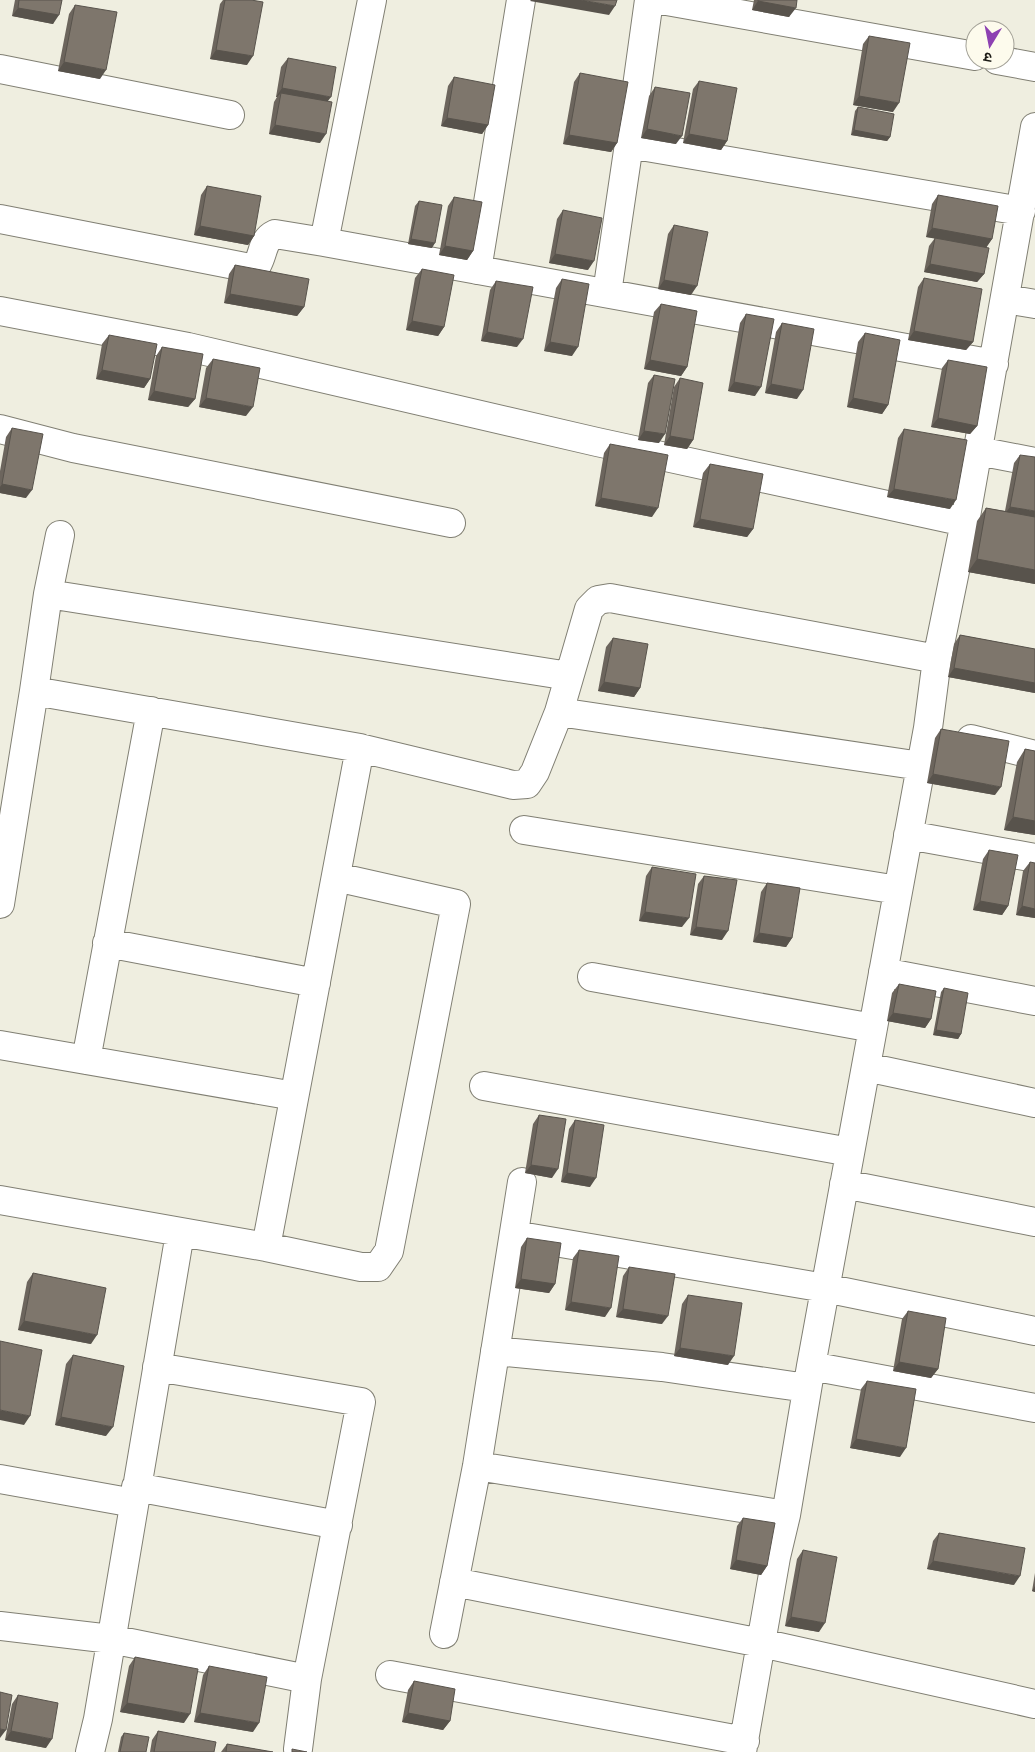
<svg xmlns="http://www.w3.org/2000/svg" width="1035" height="1752" viewBox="0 0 1035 1752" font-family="'Golos Text','Noto Sans Devanagari',sans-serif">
	<rect width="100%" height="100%" fill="#efeee0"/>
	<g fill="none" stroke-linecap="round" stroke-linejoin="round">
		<defs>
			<path id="minor" d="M372 0 324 242 994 364
				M649 0 629 144 1021 211
				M661 0 975 56
				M997 60 1035 67
				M0 69 230 115
				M0 219 250 268 257 265C264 253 262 240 275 234L324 242
				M477 270 521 0
				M607 293 629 144
				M1006 299 1035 304
				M0 311 188 347 597 442 965 522
				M0 429 73 448 451 523
				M978 451 1035 462
				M48 594 569 676
				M34 691 360 748 513 785 527 784 535 772 559 712 589 609 598 600 610 598 937 659
				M559 712 921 766
				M971 739 1035 755
				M524 830 898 890
				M908 835 1035 858
				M0 904 34 691 48 594 60 535
				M107 943 316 983
				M883 972 1035 1001
				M592 977 873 1028
				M0 1045 294 1096
				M86 1060 151 711
				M866 1067 1035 1103
				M484 1086 850 1152
				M844 1184 1035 1222
				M0 1200 266 1247 361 1267H378L389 1251 456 904 336 877
				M514 1235 825 1288 1035 1331
				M266 1247 360 748
				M495 1351 662 1367 807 1388
				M811 1366 1035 1408
				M477 1466 786 1515
				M0 1479 134 1503
				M136 1487 338 1525
				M454 1582 761 1643 1035 1704
				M0 1626 111 1639 307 1679 361 1402 157 1367
				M444 1634 477 1466 522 1182
				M390 1675 745 1741
				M298 1749 307 1679
				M90 1752 98 1719 180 1233
				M742 1752 776 1557 786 1515 811 1366 928 728 937 659 965 522 1035 127"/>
		</defs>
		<!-- minor casing -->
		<use href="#minor" stroke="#807f73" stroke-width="30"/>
		<!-- minor -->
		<use href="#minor" stroke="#fff" stroke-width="28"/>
	</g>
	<!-- wall -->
	<path fill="#6c655d" d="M15 0H62L53 24 12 16Z
		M223 0H251L247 65 210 59 220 4Z
		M754 0H797L789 17 752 10Z
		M75 5 100 79 58 71 69 14Z
		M869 36 893 112 853 105 863 44Z
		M288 58 327 101 320 143 269 134 274 102 277 97H276L281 67Z
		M580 73 617 143 611 152 563 144 574 82Z
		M454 77 488 125 482 134 441 126 448 86Z
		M699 81 727 141 721 150 683 143 693 89Z
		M655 87 676 144 641 138 649 96Z
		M858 107 890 137 887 141 851 135 855 111Z
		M207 186 254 236 248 245 194 235 201 195Z
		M938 195 992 239 986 247 984 274 977 282 924 272 929 246 935 238 926 237 932 204Z
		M454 197 473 251 467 260 439 255 448 206Z
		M419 201 432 248 408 244 415 206Z
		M563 210 588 270 549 263 557 219Z
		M674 225 691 295 658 289 668 234Z
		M235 265 304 307 297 316 224 303 229 274Z
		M422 269 444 327 438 336 406 330 415 278Z
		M924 278 973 342 966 350 908 340 918 287Z
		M562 279 572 356 544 351 556 288Z
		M496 281 517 347 481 341 490 290Z
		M661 304 687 367 681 376 644 369 654 312Z
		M746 314 755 396 728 391 740 323Z
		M782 323 797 399 765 393 776 332Z
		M865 333 888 405 882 414 847 407 858 342Z
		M109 335 150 379 144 388 96 379 102 344Z
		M162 347 195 399 188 407 148 400 156 356Z
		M213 359 246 416 199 407 206 368Z
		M948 360 977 426 970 434 931 427 942 368Z
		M654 375 659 443 638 440 648 383Z
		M680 378 693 440 687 449 664 445 674 387Z
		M12 428 26 498 0 493V471L6 437Z
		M904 429 950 509 887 497 898 438Z
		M610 444 652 517 595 506 604 453Z
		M1020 455 1035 584 968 572 977 521 986 508 1005 511 1014 463Z
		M710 464 753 529 747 537 693 527 703 473Z
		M960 635 1035 649V693L948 677 954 644Z
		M613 638 640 688 634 697 598 691 606 647Z
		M941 729 995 795 927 783 935 738Z
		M1025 749 1035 751V835L1004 830 1017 762Z
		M989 850 1008 906 1002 915 973 910 983 859Z
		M1030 862 1035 918 1016 915 1023 871Z
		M652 867 682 927 639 921 646 876Z
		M704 876 722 940 690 935 698 884Z
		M767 883 792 938 786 947 753 942 761 892Z
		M899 984 931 1019 925 1028 887 1021 892 993Z
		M944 988 961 1034 958 1039 933 1035 941 992Z
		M539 1115 552 1178 525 1173 533 1124Z
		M575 1120 590 1187 561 1182 569 1129Z
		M527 1238 555 1284 549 1293 515 1288 521 1247Z
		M579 1250 605 1317 565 1310 573 1258Z
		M629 1267 662 1324 616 1317 623 1276Z
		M33 1273 91 1344 18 1330 27 1282Z
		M688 1295 728 1365 674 1356 682 1304Z
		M908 1311 938 1369 931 1378 893 1371 902 1319Z
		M73 1355 106 1436 55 1425 66 1364Z
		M867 1381 900 1457 850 1448 861 1389Z
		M743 1518 767 1566 761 1575 730 1569 737 1526Z
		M939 1533 1014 1585 927 1569 933 1541Z
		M803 1550 819 1632 785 1626 797 1559Z
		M1035 1573V1592L1032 1591Z
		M135 1657 184 1723 120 1712 129 1666Z
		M209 1666 253 1732 194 1722 203 1675Z
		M414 1681 450 1721 443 1730 402 1722 408 1690Z
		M18 1695 46 1748 5 1740 12 1704Z
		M158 1731 214 1752H150L152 1740Z
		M124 1733 146 1752H118L121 1737Z
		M227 1744 273 1752H221Z"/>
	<!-- shaded-wall -->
	<path fill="#58534c" d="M531 0H581L615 6 609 15 530 1Z
		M758 1 796 8 789 17 752 10Z
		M18 8 59 15 53 24 12 16Z
		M216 50 253 56 247 65 210 59Z
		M64 62 106 70 100 79 58 71Z
		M282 88 331 97 324 106 281 93 277 97H276Z
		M859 96 899 103 893 112 853 105Z
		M447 118 488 125 482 134 441 126Z
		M275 125 326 134 320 143 269 134Z
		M647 129 682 136 676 144 641 138Z
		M854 130 890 137 887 141 851 135Z
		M689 134 727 141 721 150 683 143Z
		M569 135 617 143 611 152 563 144Z
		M200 226 254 236 248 245 194 235Z
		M932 228 992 239 986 248 926 237Z
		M411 239 435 243 432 248 408 244Z
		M445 246 473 251 467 260 439 255Z
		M555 254 594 261 588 270 549 263Z
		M930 264 984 274 977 282 924 272Z
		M664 280 697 286 691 295 658 289Z
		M230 294 304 307 297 316 224 303Z
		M412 321 444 327 438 336 406 330Z
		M914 331 973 342 966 350 908 340Z
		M487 332 523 339 517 347 481 341Z
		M550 342 578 347 572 356 544 351Z
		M650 360 687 367 681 376 644 369Z
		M102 370 150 379 144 388 96 379Z
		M734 382 761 387 755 396 728 391Z
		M771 384 803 390 797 399 765 393Z
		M154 391 195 399 188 407 148 400Z
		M206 398 253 407 246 416 199 407Z
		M853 398 888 405 882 414 847 407Z
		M938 418 977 426 970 434 931 427Z
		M644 431 665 434 659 443 638 440Z
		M670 436 693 440 687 449 664 445Z
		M2 484 32 490 26 498 0 493V487Z
		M894 489 956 500 950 509 887 497Z
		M601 498 658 508 652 517 595 506Z
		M1010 507 1035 511V521L1004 515Z
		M700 519 753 529 747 537 693 527Z
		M977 559 1035 570V584L968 572Z
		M954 668 1035 683V693L948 677Z
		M604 682 640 688 634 697 598 691Z
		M933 774 1001 787 995 795 927 783Z
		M1013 817 1035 821V835L1004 830Z
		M980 901 1008 906 1002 915 973 910Z
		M1022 906 1035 909V918L1016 915Z
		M645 912 689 918 682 927 639 921Z
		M696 927 728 931 722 940 690 935Z
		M759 933 792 938 786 947 753 942Z
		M893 1013 931 1019 925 1028 887 1021Z
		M936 1030 961 1034 958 1039 933 1035Z
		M531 1165 558 1169 552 1178 525 1173Z
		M567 1173 596 1178 590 1187 561 1182Z
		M521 1279 555 1284 549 1293 515 1288Z
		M571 1302 611 1308 605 1317 565 1310Z
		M623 1309 668 1316 662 1324 616 1317Z
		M24 1321 97 1335 91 1344 18 1330Z
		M680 1348 734 1356 728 1365 674 1356Z
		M899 1362 938 1369 931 1378 893 1371Z
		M0 1410 30 1416 24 1425 0 1420Z
		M61 1417 113 1427 106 1436 55 1425Z
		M856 1439 906 1448 900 1457 850 1448Z
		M736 1560 767 1566 761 1575 730 1569Z
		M933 1561 1020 1576 1014 1585 927 1569Z
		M1035 1586V1592L1032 1591Z
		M791 1617 825 1623 819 1632 785 1626Z
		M127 1703 190 1714 184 1723 120 1712Z
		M200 1713 259 1723 253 1732 194 1722Z
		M408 1713 450 1721 443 1730 402 1722Z
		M0 1729 6 1730 0 1738Z
		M11 1731 52 1739 46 1748 5 1740Z"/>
	<!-- building -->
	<path fill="#7e766c" stroke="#58534c" d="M19 0H62L59 15 18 8Z
		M225 0H251L263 2 253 56 216 50Z
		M581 0H617L615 6Z
		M758 0H797L796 8 758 1Z
		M75 5 117 12 106 70 64 62Z
		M869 36 910 43 899 103 859 96Z
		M288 58 336 67 331 97 282 88Z
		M580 73 628 82 617 143 569 135Z
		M454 77 495 85 488 125 447 118Z
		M699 81 737 88 727 141 689 134Z
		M655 87 690 93 682 136 647 129Z
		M281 93 332 102 326 134 275 125Z
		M858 107 894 114 890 137 854 130Z
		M207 186 261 196 254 236 200 226Z
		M938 195 998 206 992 239 932 228Z
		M454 197 482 202 473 251 445 246Z
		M419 201 442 205 435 243 411 239Z
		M563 210 602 218 594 261 555 254Z
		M674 225 708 232 697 286 664 280Z
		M935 238 989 248 984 274 930 264Z
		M235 265 309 279 304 307 230 294Z
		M422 269 454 275 444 327 412 321Z
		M924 278 982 289 973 342 914 331Z
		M562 279 589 284 578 347 550 342Z
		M496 281 533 287 523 339 487 332Z
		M661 304 697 311 687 367 650 360Z
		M746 314 774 319 761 387 734 382Z
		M782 323 814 329 803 390 771 384Z
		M865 333 900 340 888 405 853 398Z
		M109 335 157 344 150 379 102 370Z
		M162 347 203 354 195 399 154 391Z
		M213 359 260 368 253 407 206 398Z
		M948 360 987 367 977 426 938 418Z
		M654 375 675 379 665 434 644 431Z
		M680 378 703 383 693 440 670 436Z
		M12 428 43 434 32 490 2 484Z
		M904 429 967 440 956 500 894 489Z
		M610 444 668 455 658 508 601 498Z
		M1020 455 1035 457V511L1010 507Z
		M710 464 763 474 753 529 700 519Z
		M986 508 1035 517V570L977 559Z
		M960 635 1035 649V683L954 668Z
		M613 638 648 644 640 688 604 682Z
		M941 729 1009 741 1001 787 933 774Z
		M1025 749 1035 751V821L1013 817Z
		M989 850 1018 855 1008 906 980 901Z
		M1030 862 1035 863V909L1022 906Z
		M652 867 696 874 689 918 645 912Z
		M704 876 737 880 728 931 696 927Z
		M767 883 800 888 792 938 759 933Z
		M899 984 936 991 931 1019 893 1013Z
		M944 988 968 993 961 1034 936 1030Z
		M539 1115 566 1119 558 1169 531 1165Z
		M575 1120 604 1125 596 1178 567 1173Z
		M527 1238 561 1243 555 1284 521 1279Z
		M579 1250 619 1256 611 1308 571 1302Z
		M629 1267 675 1274 668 1316 623 1309Z
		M33 1273 106 1288 97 1335 24 1321Z
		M688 1295 742 1303 734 1356 680 1348Z
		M908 1311 946 1318 938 1369 899 1362Z
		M0 1341 42 1350 30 1416 0 1410Z
		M73 1355 124 1366 113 1427 61 1417Z
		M867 1381 916 1389 906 1448 856 1439Z
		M743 1518 775 1523 767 1566 736 1560Z
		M939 1533 1025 1548 1020 1576 933 1561Z
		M803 1550 837 1557 825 1623 791 1617Z
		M135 1657 198 1669 190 1714 127 1703Z
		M209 1666 267 1677 259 1723 200 1713Z
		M414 1681 455 1689 450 1721 408 1713Z
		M0 1692 12 1695 6 1730 0 1729Z
		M18 1695 58 1703 52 1739 11 1731Z
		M158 1731 216 1742 214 1752H154Z
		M124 1733 149 1737 146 1752H120Z
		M227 1744 273 1752H226Z
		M292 1749 307 1752H292Z"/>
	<!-- north arrow -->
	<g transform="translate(990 45) rotate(190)"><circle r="24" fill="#fdfbed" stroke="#a3a197"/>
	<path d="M0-4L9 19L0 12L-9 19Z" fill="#8d41b2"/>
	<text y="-8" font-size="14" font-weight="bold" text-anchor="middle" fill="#1c1b16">उ</text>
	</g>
</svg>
